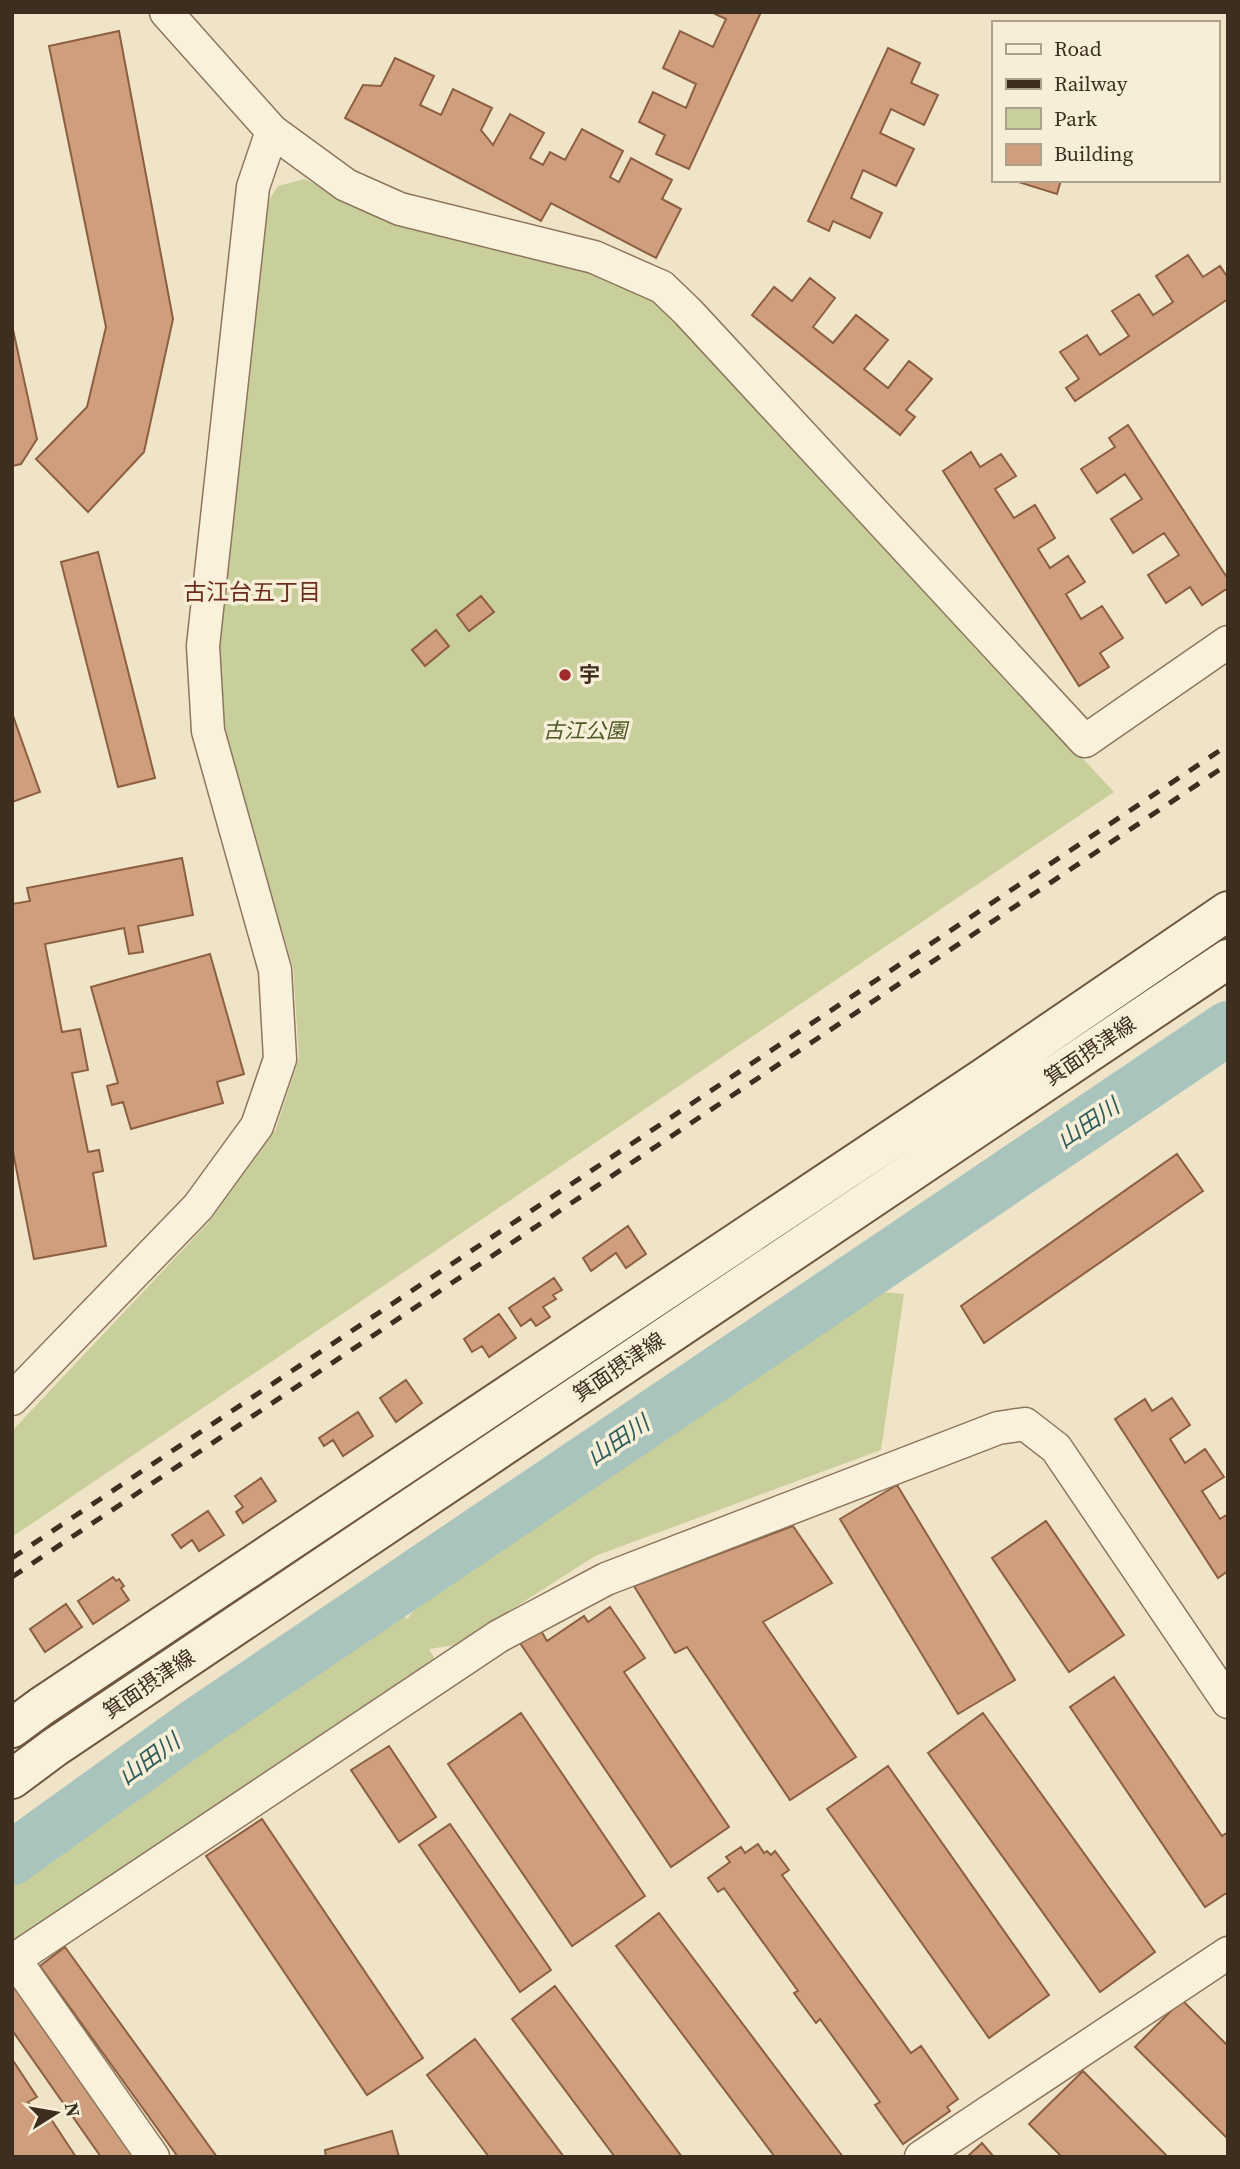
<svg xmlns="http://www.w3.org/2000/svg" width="1240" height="2169" viewBox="0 0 1240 2169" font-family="'Source Serif 4','Noto Sans JP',serif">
	<rect width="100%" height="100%" fill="#f0e4c8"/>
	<!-- green -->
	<path fill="#c9cf9b" d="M305 179 343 200 589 271 647 296 676 322 1114 792 12 1537V1431L209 1222 275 1131 299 1058 293 967 223 729 218 645 260 214 278 186Z
		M880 1292 904 1294 881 1450 595 1556 456 1645 429 1649 435 1659 12 1945V1883L204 1744 400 1611 407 1619 429 1592Z"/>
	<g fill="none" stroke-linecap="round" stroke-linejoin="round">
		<!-- river -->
		<path stroke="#a9c4bc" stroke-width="54" d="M12 1858 198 1724 1228 1028"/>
	</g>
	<!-- building -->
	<path fill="#cf9f7d" stroke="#8d5f41" stroke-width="2" d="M711 12H761L689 169 656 154 665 135 639 122 653 92 686 108 696 84 663 68 680 31 713 47 726 19Z
		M119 31 173 319 144 452 88 512 36 459 87 407 106 327 49 46Z
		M888 48 920 63 911 83 938 95 924 125 891 109 880 133 914 149 896 186 863 170 851 198 882 213 870 238 833 221 829 231 808 221Z
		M395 58 434 76 420 105 441 115 453 89 492 108 481 130 493 145 510 114 544 133 530 158 543 165 550 152 565 160 582 129 623 151 610 177 619 182 631 158 672 180 662 199 681 209 656 258 551 203 541 221 345 118 363 85 381 86Z
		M1012 180H1061L1057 194Z
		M1188 255 1203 277 1220 266 1228 278V299L1075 401 1066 388 1079 379 1060 352 1087 335 1100 355 1129 336 1112 311 1139 294 1153 315 1173 302 1156 276Z
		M810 278 835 298 813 327 833 343 856 315 888 340 864 369 888 388 909 361 932 379 906 410 915 417 900 435 752 315 774 287 792 301Z
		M12 325 37 439 21 464 12 466Z
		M1128 425 1228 579V588L1202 605 1190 587 1166 603 1148 575 1179 555 1164 533 1133 553 1111 519 1142 499 1125 474 1097 493 1081 469 1115 447 1109 438Z
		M971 452 980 467 1001 454 1016 476 995 489 1014 518 1035 505 1055 538 1038 549 1050 568 1068 556 1085 582 1066 594 1081 619 1102 606 1123 638 1100 653 1109 667 1079 686 943 471Z
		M98 552 155 778 118 787 61 562Z
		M481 596 494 612 469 631 457 615Z
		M436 630 449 646 425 666 412 650Z
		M12 713 40 792 12 802Z
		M182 858 193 915 138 926 143 952 129 954 124 928 45 944 62 1032 80 1029 88 1070 72 1073 88 1152 99 1150 103 1171 93 1173 106 1246 34 1259 12 1147V904L30 901 27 888Z
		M210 954 244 1074 217 1082 223 1103 131 1129 123 1102 112 1105 107 1086 118 1083 91 987Z
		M1177 1154 1203 1191 984 1343 961 1306Z
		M628 1226 646 1254 626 1268 616 1253 591 1271 583 1258Z
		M554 1278 562 1290 553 1295 556 1299 543 1307 550 1317 536 1326 531 1319 521 1326 509 1308Z
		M499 1314 516 1338 489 1357 482 1346 472 1352 464 1339Z
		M406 1380 422 1403 396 1422 380 1398Z
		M1172 1398 1190 1425 1170 1439 1185 1463 1205 1449 1224 1477 1202 1491 1220 1519 1228 1514V1571L1218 1578 1115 1419 1145 1399 1152 1411Z
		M358 1412 373 1436 343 1456 333 1440 324 1446 319 1438Z
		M261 1478 276 1501 243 1523 236 1512 243 1507 235 1496Z
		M897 1485 1015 1680 958 1714 840 1519Z
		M208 1511 224 1535 199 1551 192 1540 181 1548 172 1535Z
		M1046 1521 1124 1635 1069 1672 992 1558Z
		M793 1526 832 1583 763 1622 856 1757 790 1800 687 1647 675 1653 634 1586Z
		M113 1577 116 1581 119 1579 124 1586 121 1588 129 1600 93 1624 78 1601Z
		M66 1604 82 1627 45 1652 30 1629Z
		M610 1607 645 1658 624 1672 729 1827 671 1867 520 1643 540 1629 547 1641 584 1616 588 1622Z
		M1114 1677 1222 1836 1228 1832V1892L1205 1907 1070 1707Z
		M521 1713 645 1896 572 1946 448 1764Z
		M983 1713 1155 1952 1100 1992 928 1753Z
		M389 1746 436 1817 399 1842 351 1770Z
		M888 1766 1049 1995 989 2038 827 1809Z
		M262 1819 423 2058 367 2095 206 1856Z
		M450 1824 551 1970 520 1992 419 1845Z
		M758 1844 764 1853 767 1851 771 1855 775 1851 789 1870 782 1875 911 2053 921 2046 958 2099 947 2107 950 2111 903 2144 875 2105 880 2102 820 2019 816 2023 794 1993 798 1991 724 1888 718 1892 708 1878 730 1862 726 1857 741 1847 745 1853Z
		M659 1913 843 2157H775L616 1946Z
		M65 1947 217 2157H178L40 1966Z
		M16 1985 136 2157H101L12 2030V1988Z
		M555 1986 682 2157H615L512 2019Z
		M1182 2000 1228 2046V2139L1135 2047Z
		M475 2039 564 2157H489L427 2075Z
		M12 2059 37 2097 28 2102 43 2124 51 2119 76 2157H12Z
		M1083 2071 1168 2157H1062L1029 2124Z
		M392 2131 399 2157H326L325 2150Z
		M982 2143 994 2157H967Z"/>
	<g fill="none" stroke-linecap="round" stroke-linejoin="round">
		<defs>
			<path id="minor" d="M166 12 272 131 346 185 400 209 594 257 662 287 688 312 1085 741 1228 642
				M12 1399 198 1207 257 1126 280 1059 275 970 208 731 203 646 253 187 272 131
				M15 1960 153 2157
				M12 1961 499 1636 606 1579 998 1428 1025 1424 1056 1448 1228 1702
				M921 2157 1228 1953"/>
			<path id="secondary" d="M12 1728 42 1706 985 1077 1228 911
				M12 1779 55 1747 1228 959"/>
		</defs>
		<!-- minor casing -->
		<use href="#minor" stroke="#8d765c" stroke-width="35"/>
		<!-- secondary casing -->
		<use href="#secondary" stroke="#6f573f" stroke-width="42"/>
		<!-- minor -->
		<use href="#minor" stroke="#faf1dc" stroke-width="32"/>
		<!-- secondary -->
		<use href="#secondary" stroke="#faf1dc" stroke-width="38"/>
		<!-- rail -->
		<path stroke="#3d2e20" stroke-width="5" stroke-dasharray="12 12" stroke-linecap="butt" d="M12 1558 1228 745
			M12 1577 1228 764"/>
	</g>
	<!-- markers -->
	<circle fill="#9e2a2b" stroke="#f7eed8" stroke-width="2.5" cx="565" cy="675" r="7"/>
	<g text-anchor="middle" stroke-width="7" stroke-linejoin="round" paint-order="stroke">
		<!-- poi labels -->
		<g font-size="21" font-weight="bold" fill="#3d2e20" stroke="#f7eed8" text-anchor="start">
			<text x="579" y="682">宇</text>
		</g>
		<!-- park labels -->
		<g font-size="21" font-style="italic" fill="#4d5a26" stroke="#f7eed8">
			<text x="585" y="738">古江公園</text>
		</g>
		<!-- street labels -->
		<g font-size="21" fill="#3d2e20" stroke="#f7eed8">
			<text transform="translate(1090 1051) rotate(-34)" y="7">箕面摂津線</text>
			<text transform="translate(619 1367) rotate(-34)" y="7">箕面摂津線</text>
			<text transform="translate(149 1684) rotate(-34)" y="7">箕面摂津線</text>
		</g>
		<!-- neighbourhood labels -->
		<g font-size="23" fill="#6b2e1e" stroke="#f7eed8">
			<text x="252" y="600">古江台五丁目</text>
		</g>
		<!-- water labels -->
		<g font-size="23" font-style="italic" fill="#2f5d5a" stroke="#f7eed8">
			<text transform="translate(1088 1123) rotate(-34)" y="8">山田川</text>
			<text transform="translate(618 1440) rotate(-34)" y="8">山田川</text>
			<text transform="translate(149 1759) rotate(-36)" y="8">山田川</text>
		</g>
	</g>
	<!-- border -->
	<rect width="1240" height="2169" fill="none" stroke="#3d2e20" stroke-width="28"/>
	<!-- legend -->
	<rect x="992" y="21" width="228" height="161" fill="#f7eed8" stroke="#ada18e" stroke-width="2"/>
	<rect x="1006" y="44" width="35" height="10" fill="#faf1dc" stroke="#ada18e" stroke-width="2"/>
	<text x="1054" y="56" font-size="21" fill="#3d2e20">Road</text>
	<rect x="1006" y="79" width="35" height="10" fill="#3d2e20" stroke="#ada18e" stroke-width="2"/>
	<text x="1054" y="91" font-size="21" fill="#3d2e20">Railway</text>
	<rect x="1006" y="108" width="35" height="21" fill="#c9cf9b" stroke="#ada18e" stroke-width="2"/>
	<text x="1054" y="126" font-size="21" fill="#3d2e20">Park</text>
	<rect x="1006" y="144" width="35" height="21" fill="#cf9f7d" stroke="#ada18e" stroke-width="2"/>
	<text x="1054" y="161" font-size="21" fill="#3d2e20">Building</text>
	<!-- north arrow -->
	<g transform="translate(56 2113) rotate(79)" stroke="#f7eed8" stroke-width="5" paint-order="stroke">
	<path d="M0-5L12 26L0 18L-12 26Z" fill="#3d2e20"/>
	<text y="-10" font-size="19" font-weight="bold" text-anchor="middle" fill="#3d2e20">N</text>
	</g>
</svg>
